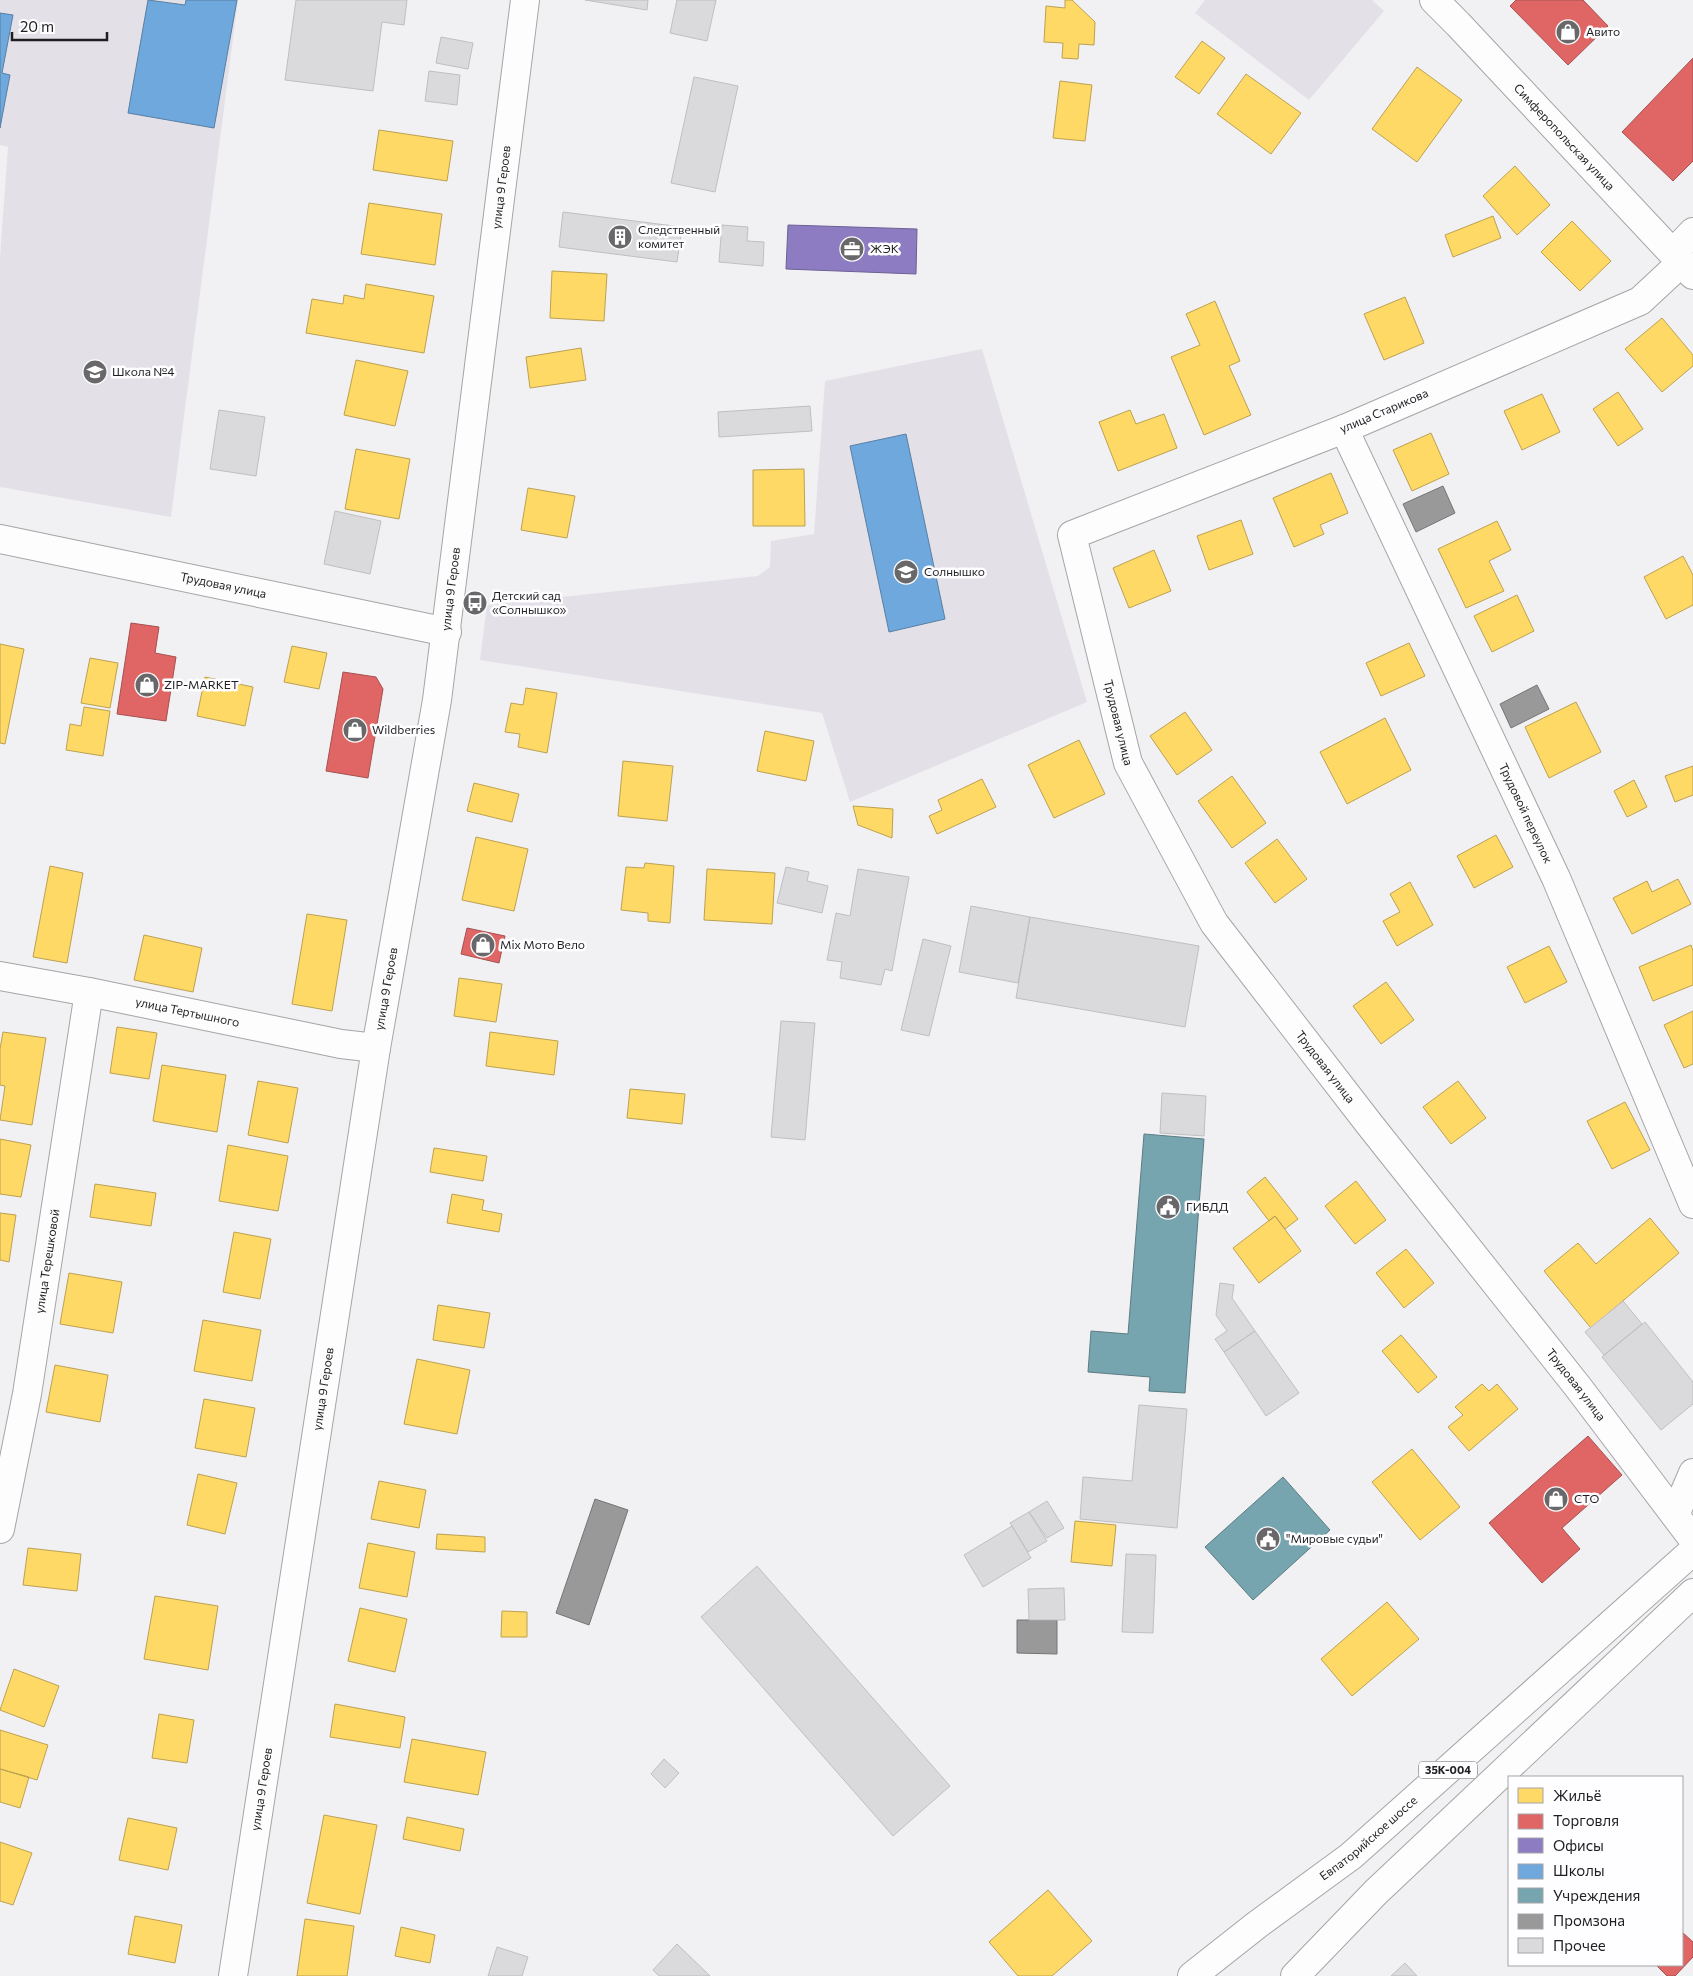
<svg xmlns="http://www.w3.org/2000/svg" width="1693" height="1976" viewBox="0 0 1693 1976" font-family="Commissioner,sans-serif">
	<rect width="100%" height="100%" fill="#f1f0f3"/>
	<!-- built -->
	<path fill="#e4e0e8" d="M0 0H238L171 517 0 487V257L8 147 0 145Z
		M1205 0H1372L1384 11 1309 100 1195 13Z
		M982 349 1087 702 850 802 822 713 480 660 487 605 758 576 770 567 771 541 814 534 825 381Z"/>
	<!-- homes -->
	<path fill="#ffd966" stroke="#bca151" d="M1065 0H1072L1095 22 1094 45 1079 44 1078 59 1062 58 1063 43 1044 42 1046 6 1065 8Z
		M1202 41 1225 58 1199 94 1175 77Z
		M1417 67 1462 100 1417 162 1372 129Z
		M1246 74 1301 113 1271 154 1217 114Z
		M1060 81 1092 85 1085 141 1053 138Z
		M379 130 453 141 447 181 373 170Z
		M1515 166 1550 205 1517 235 1483 196Z
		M369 203 442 214 435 265 361 254Z
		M1493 216 1501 238 1453 257 1445 235Z
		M1572 221 1611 261 1580 291 1541 252Z
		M552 271 607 274 604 321 550 318Z
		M366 284 434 296 424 353 306 333 312 299 343 304 344 295 364 299Z
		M1405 297 1424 343 1384 360 1364 314Z
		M1215 301 1240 361 1229 366 1251 415 1204 435 1171 357 1200 345 1186 314Z
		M1662 318 1693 355V366L1662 392 1625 349Z
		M581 348 586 380 530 388 526 357Z
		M356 360 408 371 395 426 344 415Z
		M1618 392 1643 429 1618 446 1593 409Z
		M1542 394 1560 432 1522 450 1504 411Z
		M1130 410 1136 424 1164 414 1177 448 1118 471 1099 422Z
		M1431 433 1449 474 1412 491 1393 450Z
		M356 449 410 459 399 519 345 509Z
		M804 469 805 526H753V470Z
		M1331 473 1348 513 1320 525 1324 534 1294 547 1273 498Z
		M528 488 575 496 567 538 521 530Z
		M1241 520 1253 554 1209 570 1197 536Z
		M1497 521 1511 550 1489 561 1504 591 1466 608 1438 549Z
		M1154 550 1171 591 1129 608 1113 568Z
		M1683 556 1693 575V605L1666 619 1644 577Z
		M1517 595 1534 631 1492 652 1474 616Z
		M1409 643 1425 676 1381 696 1366 663Z
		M0 644 24 649 5 744 0 743Z
		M292 646 327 653 319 689 284 682Z
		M90 658 118 663 110 708 81 703Z
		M205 677 253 687 245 726 197 716Z
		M526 688 557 693 547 753 518 747 520 734 505 732 511 703 523 705Z
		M1576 702 1601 752 1549 778 1525 727Z
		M84 707 110 711 103 756 66 750 70 724 81 726Z
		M1185 712 1212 750 1177 775 1150 736Z
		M1385 718 1411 770 1347 804 1320 752Z
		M765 731 814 741 806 781 757 771Z
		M1079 740 1105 794 1054 818 1028 765Z
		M623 761 673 766 667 821 618 816Z
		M1693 766V795L1675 802 1665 776Z
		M1232 776 1266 823 1232 848 1198 801Z
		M982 779 996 807 937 834 929 816 942 810 938 800Z
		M1634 780 1647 807 1627 817 1614 791Z
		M474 783 519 794 512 822 467 811Z
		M853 806 893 809 892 838 858 825Z
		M1496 835 1513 867 1474 888 1457 856Z
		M476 837 528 849 514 911 462 900Z
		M1277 839 1307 879 1275 903 1245 863Z
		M645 863 674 866 670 923 648 921V913L621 910 626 867 644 868Z
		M50 866 83 873 67 963 33 957Z
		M707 869 775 873 772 924 704 920Z
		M1678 879 1691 904 1632 934 1613 898 1647 881 1652 892Z
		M1410 882 1433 925 1397 946 1383 921 1400 912 1390 894Z
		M307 914 347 920 332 1011 292 1004Z
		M144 935 202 948 193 992 134 980Z
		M1691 945 1693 951V985L1653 1001 1639 967Z
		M1549 946 1567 982 1525 1003 1507 967Z
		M459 978 502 984 496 1022 454 1016Z
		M1386 982 1414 1020 1381 1044 1353 1006Z
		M1693 1011V1064L1684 1068 1664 1025Z
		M117 1027 157 1033 149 1079 110 1073Z
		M3 1032 46 1038 32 1125 0 1120 5 1086 0 1085V1049Z
		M490 1032 558 1041 554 1075 486 1066Z
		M162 1065 226 1075 217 1132 153 1121Z
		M258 1081 298 1088 288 1143 248 1135Z
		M1458 1081 1486 1118 1451 1144 1423 1107Z
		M630 1089 685 1094 682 1124 627 1118Z
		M1625 1102 1650 1150 1612 1169 1587 1121Z
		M0 1139 31 1145 21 1197 0 1194Z
		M228 1145 288 1156 278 1211 219 1201Z
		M434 1148 487 1156 483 1181 430 1172Z
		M1265 1177 1298 1219 1285 1229 1275 1216 1269 1221 1247 1192Z
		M1356 1181 1386 1220 1355 1244 1325 1206Z
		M95 1184 156 1193 151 1226 90 1217Z
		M452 1194 484 1200 482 1210 502 1214 499 1232 447 1223Z
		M0 1213 16 1215 9 1262 0 1260Z
		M1275 1216 1301 1251 1259 1283 1233 1248Z
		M1650 1218 1679 1253 1591 1328 1544 1271 1578 1243 1596 1264Z
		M234 1232 271 1239 260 1299 223 1292Z
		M1406 1249 1434 1283 1404 1308 1376 1273Z
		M69 1273 122 1282 113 1333 60 1324Z
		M438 1305 490 1313 484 1348 433 1340Z
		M203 1320 261 1330 252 1381 194 1371Z
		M1401 1335 1437 1377 1418 1393 1382 1351Z
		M417 1359 470 1370 457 1434 404 1424Z
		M55 1365 108 1375 100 1422 46 1412Z
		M1482 1384 1489 1391 1497 1384 1518 1409 1469 1451 1448 1427 1463 1415 1455 1407Z
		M204 1399 255 1408 246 1457 195 1448Z
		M1412 1449 1460 1507 1420 1540 1372 1482Z
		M198 1474 237 1483 225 1534 187 1525Z
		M379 1481 426 1490 419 1528 371 1519Z
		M1075 1521 1116 1525 1112 1566 1071 1562Z
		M437 1534 485 1537V1552L436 1549Z
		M368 1543 415 1552 407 1597 359 1588Z
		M28 1548 81 1554 77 1591 23 1585Z
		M155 1596 218 1606 208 1670 144 1659Z
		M1387 1602 1419 1639 1352 1696 1321 1659Z
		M360 1608 407 1619 395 1672 348 1661Z
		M502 1611 527 1612V1637H501Z
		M14 1669 59 1686 44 1727 0 1710Z
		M335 1704 405 1717 400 1748 330 1737Z
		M159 1714 194 1720 187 1763 152 1758Z
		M0 1730 48 1745 37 1780 0 1769Z
		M412 1739 486 1752 478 1795 404 1782Z
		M0 1769 29 1777 20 1808 0 1802Z
		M324 1815 377 1825 360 1914 307 1903Z
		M407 1817 464 1829 460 1851 403 1839Z
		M128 1818 177 1828 168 1870 119 1860Z
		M0 1842 32 1853 13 1905 0 1901Z
		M1048 1890 1092 1941 1052 1976H1018L989 1942Z
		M135 1916 182 1925 175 1963 128 1954Z
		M305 1919 354 1926 347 1976H297Z
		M401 1927 435 1935 430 1963 395 1956Z"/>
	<!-- shops -->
	<path fill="#e06666" stroke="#a65051" d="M1516 0H1583L1608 26 1568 65 1510 6Z
		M1693 58V161L1673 181 1622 132Z
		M131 623 159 627 155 653 176 657 166 721 117 714Z
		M343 672 376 677 383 689 368 778 326 771Z
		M467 928 505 936 499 963 461 954Z
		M1588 1436 1622 1475 1562 1528 1580 1549 1542 1583 1489 1523Z
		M1682 1932 1693 1942V1957L1675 1976H1667L1656 1965H1682Z"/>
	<!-- offices -->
	<path fill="#8e7cc3" stroke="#6d6092" d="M788 225 917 229 916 274 786 269Z"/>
	<!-- schools -->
	<path fill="#6fa8dc" stroke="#577fa4" d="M148 0 185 5 186 0H237L214 128 128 113Z
		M0 13 13 15 2 73 10 75 0 128Z
		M906 434 945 619 889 632 850 446Z"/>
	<!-- public -->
	<path fill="#76a5af" stroke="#5c7c84" d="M1144 1134 1204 1139 1185 1393 1149 1391 1150 1377 1088 1372 1091 1331 1128 1334Z
		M1283 1477 1330 1530 1253 1600 1205 1547Z"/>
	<!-- industry -->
	<path fill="#999" stroke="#747475" d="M1443 486 1455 513 1416 532 1403 504Z
		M1537 685 1549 709 1511 728 1500 704Z
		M595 1499 628 1510 589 1625 556 1613Z
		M1017 1620H1057V1654L1017 1653Z"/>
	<!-- building -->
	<path fill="#dad9dc" stroke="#bfbec0" d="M296 0H407L404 25 382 22 373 91 285 80Z
		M585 0H648L647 10Z
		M677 0H716L707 41 670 33Z
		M441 37 473 43 468 69 436 63Z
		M429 71 460 75 457 105 425 101Z
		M694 77 738 86 715 192 671 183Z
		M563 212 682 227 677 262 559 247Z
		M722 225 748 227 747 241 764 242 763 266 719 262Z
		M810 406 812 431 719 437 718 412Z
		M219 410 265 417 256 476 210 469Z
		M335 511 381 521 370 574 324 564Z
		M786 867 809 872 807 881 828 886 822 913 777 903Z
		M858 869 909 877 892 971 885 969 881 985 840 978 842 962 827 960 836 913 850 916Z
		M971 906 1030 917 1018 983 959 972Z
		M1030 917 1199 946 1185 1027 1016 998Z
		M923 939 951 946 929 1036 901 1030Z
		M781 1021 815 1023 805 1140 771 1137Z
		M1162 1093 1206 1096 1204 1136 1160 1133Z
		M1220 1283 1234 1285 1232 1298 1255 1331 1224 1352 1215 1339 1227 1331 1216 1315Z
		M1623 1301 1642 1324 1604 1355 1585 1332Z
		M1645 1322 1693 1382V1404L1661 1430 1602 1357Z
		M1255 1331 1299 1393 1266 1416 1224 1352Z
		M1139 1405 1187 1409 1177 1528 1080 1519 1083 1477 1132 1481Z
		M1047 1501 1064 1528 1047 1538 1029 1512Z
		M1029 1512 1047 1541 1028 1552 1010 1523Z
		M1012 1526 1031 1558 983 1587 964 1555Z
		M1126 1554 1156 1555 1153 1633 1122 1632Z
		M757 1566 950 1786 893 1836 701 1617Z
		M1064 1588 1065 1620H1029L1028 1589Z
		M664 1759 679 1773 665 1788 651 1774Z
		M677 1944 710 1976H659L653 1970Z
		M497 1947 528 1957 522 1976H488Z
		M1405 1963 1417 1976H1391Z"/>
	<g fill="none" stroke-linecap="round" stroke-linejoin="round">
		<defs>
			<g id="minor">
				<path id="s1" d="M1434 0 1458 24 1693 275"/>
				<path d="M1674 252 1693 232"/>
				<path id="s2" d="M1682 262 1640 301 1344 429 1072 535 1128 763 1214 923 1370 1125 1578 1387 1693 1539"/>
				<path id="s3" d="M1344 429 1556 878 1693 1204"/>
				<path id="s4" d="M0 539 447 632"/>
				<path id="s5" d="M0 976 89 992 341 1044 376 1048"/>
				<path d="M1675 1515 1693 1473"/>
				<path id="s6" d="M0 1529 27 1394 89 992"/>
				<path id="s7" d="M233 1976 376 1048 437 700 525 0"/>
			</g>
			<g id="major">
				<path id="s8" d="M1192 1976 1258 1924 1351 1856 1693 1551"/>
				<path d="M1295 1976 1376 1892 1693 1593"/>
			</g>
		</defs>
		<!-- minor casing -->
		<use href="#minor" stroke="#a5a4a6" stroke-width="30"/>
		<!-- major casing -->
		<use href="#major" stroke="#a5a4a6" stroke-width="30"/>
		<!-- minor -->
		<use href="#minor" stroke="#fdfdfd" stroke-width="28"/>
		<!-- major -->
		<use href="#major" stroke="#fdfdfd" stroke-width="28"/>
	</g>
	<!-- icons -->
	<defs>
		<symbol id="shop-disc" viewBox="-11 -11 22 22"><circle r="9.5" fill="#68686a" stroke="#fefdff"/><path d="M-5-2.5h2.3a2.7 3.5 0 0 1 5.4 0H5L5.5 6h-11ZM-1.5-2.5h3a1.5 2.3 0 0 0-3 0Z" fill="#fff"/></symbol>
		<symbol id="building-disc" viewBox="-11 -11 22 22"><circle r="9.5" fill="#68686a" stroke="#fefdff"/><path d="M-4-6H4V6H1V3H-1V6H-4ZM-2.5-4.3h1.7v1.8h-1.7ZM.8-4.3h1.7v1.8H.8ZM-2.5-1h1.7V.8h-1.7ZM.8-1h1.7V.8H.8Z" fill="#fff"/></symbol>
		<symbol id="office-disc" viewBox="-11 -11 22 22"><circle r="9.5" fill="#68686a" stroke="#fefdff"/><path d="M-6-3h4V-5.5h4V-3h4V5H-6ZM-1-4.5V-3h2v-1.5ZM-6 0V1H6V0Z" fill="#fff"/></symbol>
		<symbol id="school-disc" viewBox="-11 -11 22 22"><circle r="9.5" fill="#68686a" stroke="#fefdff"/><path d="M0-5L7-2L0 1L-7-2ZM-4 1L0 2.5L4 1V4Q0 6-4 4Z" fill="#fff"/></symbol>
		<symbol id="bus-disc" viewBox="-11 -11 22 22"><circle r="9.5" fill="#68686a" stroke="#fefdff"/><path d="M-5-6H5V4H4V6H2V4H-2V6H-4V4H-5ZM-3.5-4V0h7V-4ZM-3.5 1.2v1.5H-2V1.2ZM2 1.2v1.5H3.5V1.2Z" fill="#fff"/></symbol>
		<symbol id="civic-disc" viewBox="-11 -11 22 22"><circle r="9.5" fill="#68686a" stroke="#fefdff"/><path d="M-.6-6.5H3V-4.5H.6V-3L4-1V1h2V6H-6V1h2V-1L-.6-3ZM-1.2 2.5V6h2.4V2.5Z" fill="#fff"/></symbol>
	</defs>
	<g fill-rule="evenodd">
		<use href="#shop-disc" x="1554" y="18" width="28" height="28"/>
		<use href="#building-disc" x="606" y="223" width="28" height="28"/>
		<use href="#office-disc" x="838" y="235" width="28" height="28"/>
		<use href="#school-disc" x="81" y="358" width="28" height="28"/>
		<use href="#school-disc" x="892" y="558" width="28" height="28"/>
		<use href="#bus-disc" x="461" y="589" width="28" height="28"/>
		<use href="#shop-disc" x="133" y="671" width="28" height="28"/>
		<use href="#shop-disc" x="341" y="716" width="28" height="28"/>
		<use href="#shop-disc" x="469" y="931" width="28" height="28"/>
		<use href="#civic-disc" x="1154" y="1193" width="28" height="28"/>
		<use href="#shop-disc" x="1542" y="1485" width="28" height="28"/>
		<use href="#civic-disc" x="1254" y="1525" width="28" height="28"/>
	</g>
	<g text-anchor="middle" stroke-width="5" stroke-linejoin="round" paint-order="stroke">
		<!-- shield labels -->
		<rect fill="#fefdff" stroke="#626163" stroke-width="1" x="1419" y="1761.5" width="58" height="17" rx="4"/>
		<g font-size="11" font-weight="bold" fill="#1f1e20">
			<text x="1448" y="1774">35К-004</text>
		</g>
		<!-- poi labels -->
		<g font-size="12" fill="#1f1e20" stroke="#fefdff" text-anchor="start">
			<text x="1586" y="36">Авито</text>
			<text x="638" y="234">Следственный<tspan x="638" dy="14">комитет</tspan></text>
			<text x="870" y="253">ЖЭК</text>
			<text x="112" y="376">Школа №4</text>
			<text x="924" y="576">Солнышко</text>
			<text x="492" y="600">Детский сад<tspan x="492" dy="14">«Солнышко»</tspan></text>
			<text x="164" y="689">ZIP-MARKET</text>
			<text x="372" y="734">Wildberries</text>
			<text x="500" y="949">Mix Мото Вело</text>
			<text x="1186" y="1211">ГИБДД</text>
			<text x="1574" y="1503">СТО</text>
			<text x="1286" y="1543">"Мировые судьи"</text>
		</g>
		<!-- street labels -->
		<g font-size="12" fill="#1f1e20" stroke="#fefdff">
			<text dy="4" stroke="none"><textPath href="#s1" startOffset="189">Симферопольская улица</textPath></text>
			<text dy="4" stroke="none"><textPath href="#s7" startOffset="1809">улица 9 Героев</textPath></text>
			<text transform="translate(1384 411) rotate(-23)" y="4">улица Старикова</text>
			<text dy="4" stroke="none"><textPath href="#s4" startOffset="228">Трудовая улица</textPath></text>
			<text dy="4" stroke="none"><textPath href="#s7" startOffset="1404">улица 9 Героев</textPath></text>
			<text dy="4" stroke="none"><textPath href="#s2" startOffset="865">Трудовая улица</textPath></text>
			<text dy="4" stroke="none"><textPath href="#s3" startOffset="425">Трудовой переулок</textPath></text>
			<text dy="4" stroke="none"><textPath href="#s7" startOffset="999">улица 9 Героев</textPath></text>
			<text dy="4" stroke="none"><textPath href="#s5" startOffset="191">улица Тертышного</textPath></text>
			<text dy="4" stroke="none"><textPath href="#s2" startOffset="1270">Трудовая улица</textPath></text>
			<text dy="4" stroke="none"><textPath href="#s6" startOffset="272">улица Терешковой</textPath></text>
			<text dy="4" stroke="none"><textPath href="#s2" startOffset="1675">Трудовая улица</textPath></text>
			<text dy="4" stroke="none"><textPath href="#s7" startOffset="594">улица 9 Героев</textPath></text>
			<text dy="4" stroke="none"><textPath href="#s7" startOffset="189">улица 9 Героев</textPath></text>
			<text dy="4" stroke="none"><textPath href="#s8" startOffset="224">Евпаторийское шоссе</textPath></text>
		</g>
	</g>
	<!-- legend -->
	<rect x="1508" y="1776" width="175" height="190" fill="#fefdff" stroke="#a5a4a6"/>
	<rect x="1518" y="1788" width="25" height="15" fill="#ffd966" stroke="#a5a4a6"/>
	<text x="1553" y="1801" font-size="15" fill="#1f1e20">Жильё</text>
	<rect x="1518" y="1814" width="25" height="15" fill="#e06666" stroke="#a5a4a6"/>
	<text x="1553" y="1826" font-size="15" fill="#1f1e20">Торговля</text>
	<rect x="1518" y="1838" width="25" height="15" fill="#8e7cc3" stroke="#a5a4a6"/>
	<text x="1553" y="1851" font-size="15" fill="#1f1e20">Офисы</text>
	<rect x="1518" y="1864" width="25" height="15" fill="#6fa8dc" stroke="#a5a4a6"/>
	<text x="1553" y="1876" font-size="15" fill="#1f1e20">Школы</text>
	<rect x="1518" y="1888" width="25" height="15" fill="#76a5af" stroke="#a5a4a6"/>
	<text x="1553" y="1901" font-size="15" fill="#1f1e20">Учреждения</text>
	<rect x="1518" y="1914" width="25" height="15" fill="#999999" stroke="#a5a4a6"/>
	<text x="1553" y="1926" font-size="15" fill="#1f1e20">Промзона</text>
	<rect x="1518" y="1938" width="25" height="15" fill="#dad9dc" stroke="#a5a4a6"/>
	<text x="1553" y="1951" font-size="15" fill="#1f1e20">Прочее</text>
	<!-- scale -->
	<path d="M12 32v8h95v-8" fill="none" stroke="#1f1e20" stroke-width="2.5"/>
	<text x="20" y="32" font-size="15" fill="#1f1e20" stroke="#fefdff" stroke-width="4" paint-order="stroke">20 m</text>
</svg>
